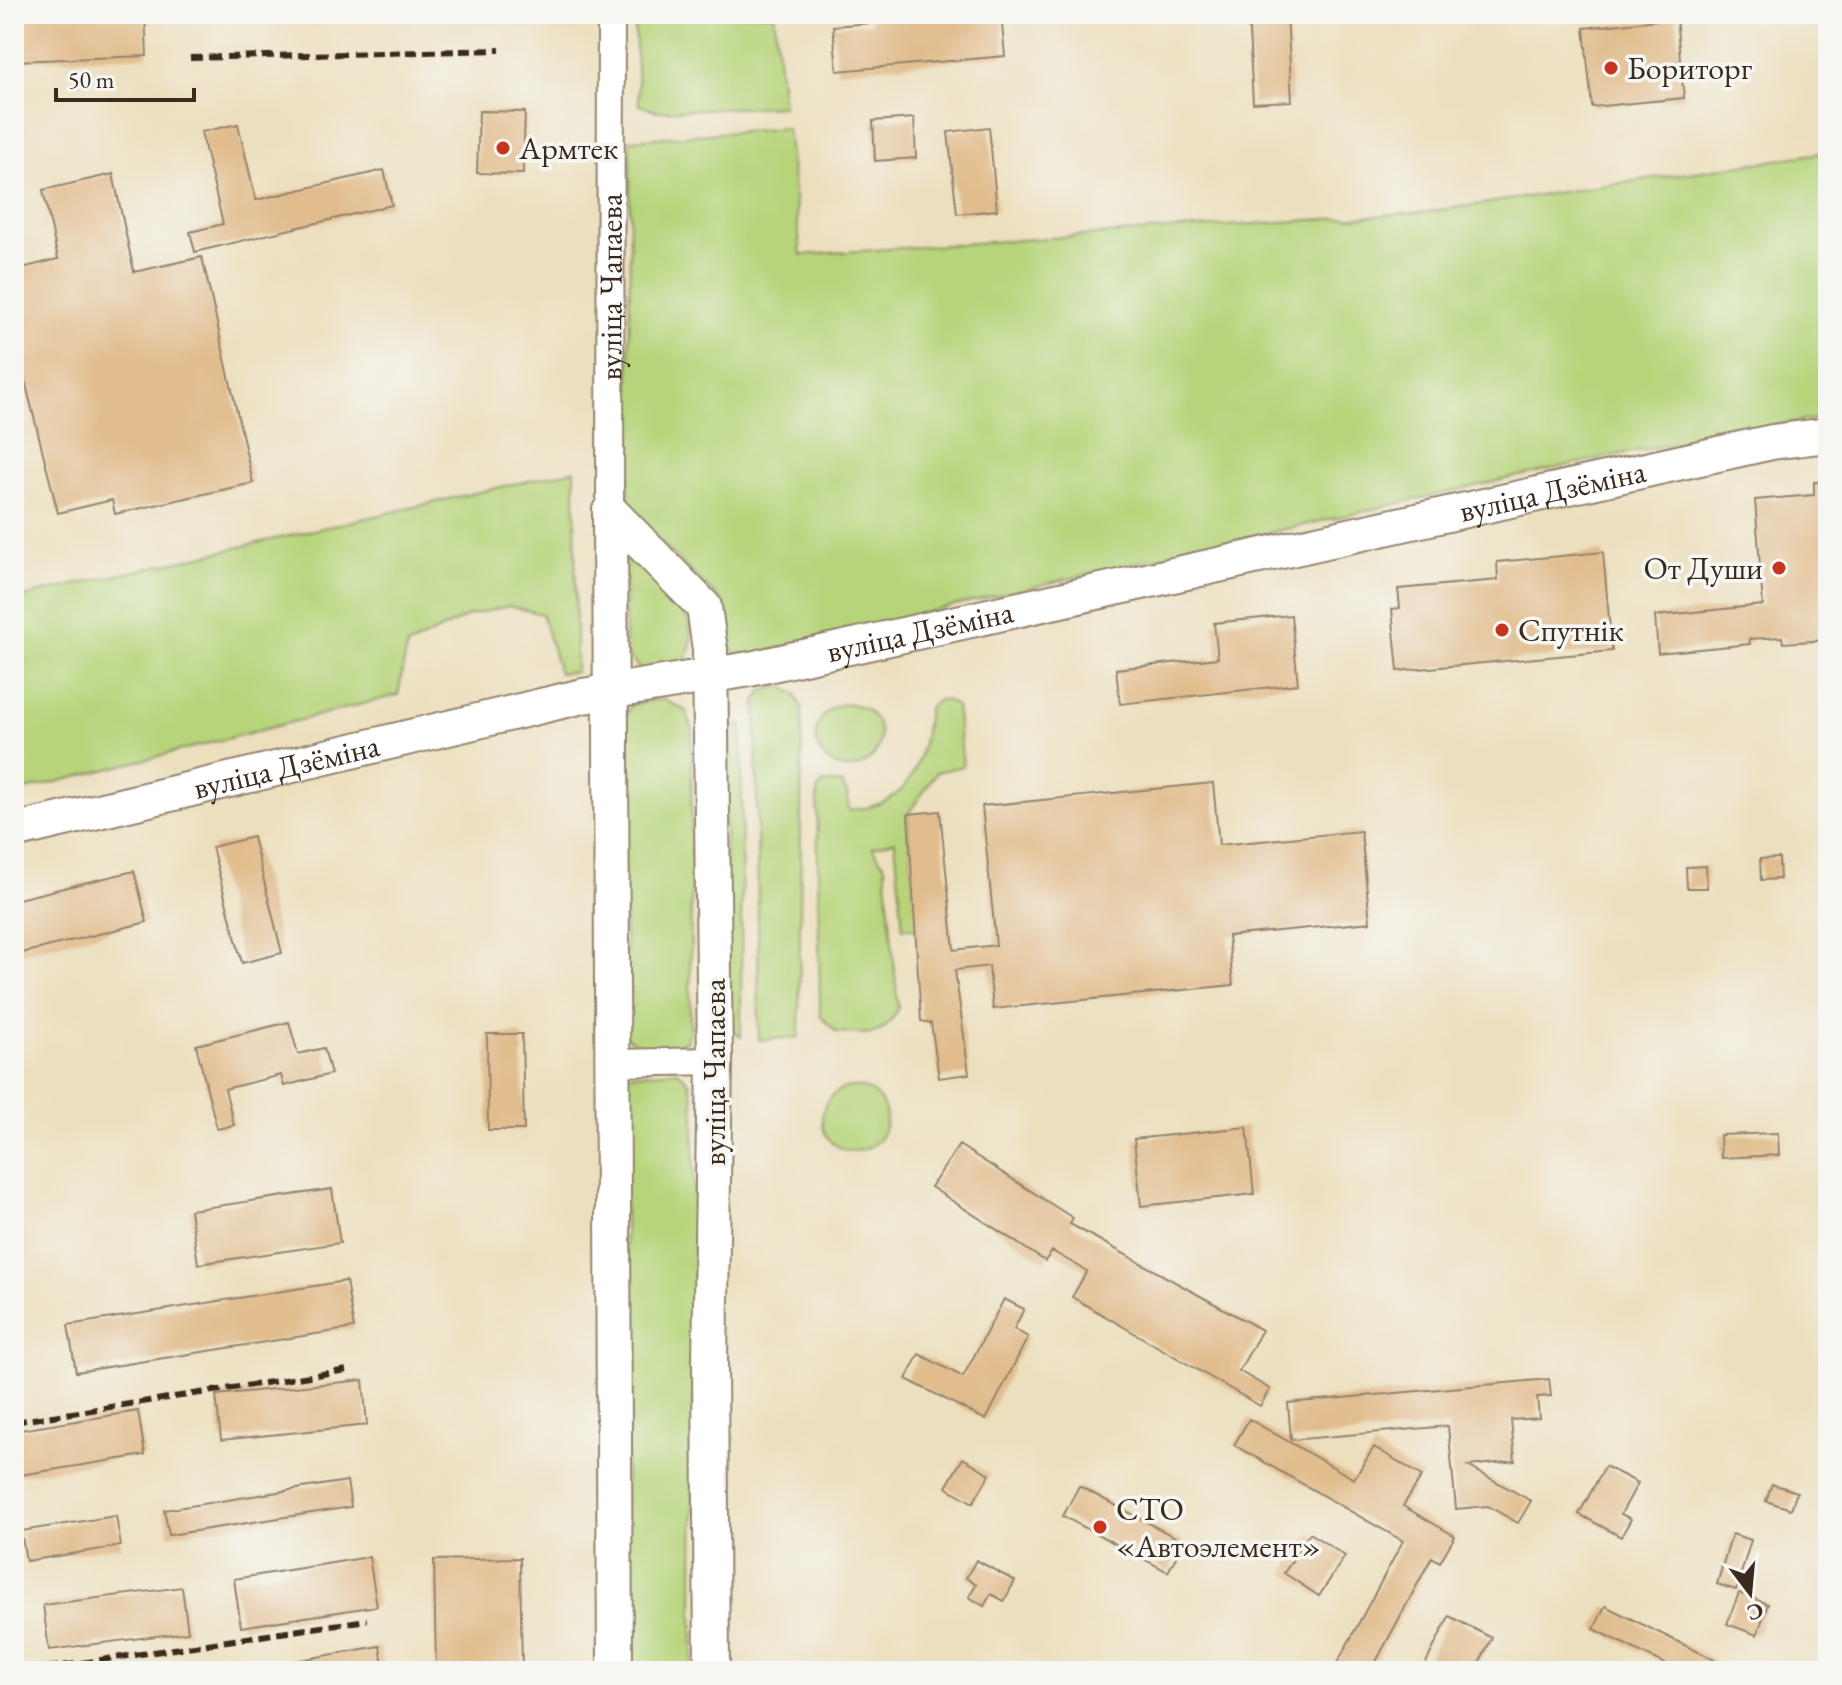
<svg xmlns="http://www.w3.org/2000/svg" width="1842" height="1685" viewBox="0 0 1842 1685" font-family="'EB Garamond',serif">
	<rect width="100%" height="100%" fill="#f6f6f2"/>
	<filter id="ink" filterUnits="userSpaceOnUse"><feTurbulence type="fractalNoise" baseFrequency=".0125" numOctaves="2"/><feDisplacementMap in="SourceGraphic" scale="16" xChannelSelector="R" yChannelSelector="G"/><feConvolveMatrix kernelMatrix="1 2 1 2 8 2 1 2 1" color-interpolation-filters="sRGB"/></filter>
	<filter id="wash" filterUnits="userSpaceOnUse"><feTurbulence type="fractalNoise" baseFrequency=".006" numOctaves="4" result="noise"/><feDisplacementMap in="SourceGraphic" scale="32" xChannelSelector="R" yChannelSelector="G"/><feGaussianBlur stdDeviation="1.8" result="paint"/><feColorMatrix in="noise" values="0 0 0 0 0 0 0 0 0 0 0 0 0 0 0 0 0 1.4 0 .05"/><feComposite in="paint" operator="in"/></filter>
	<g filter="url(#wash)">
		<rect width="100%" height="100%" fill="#ecdfbe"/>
		<!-- green -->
		<path fill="#b7d47a" stroke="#797f4c" stroke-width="2" d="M634 14H774L783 106 657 111 639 105Z
			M787 128 801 255 1427 212 1828 152V417C1662 441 1498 481 1335 518 1142 561 949 605 757 654H736L725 639 724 604 637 519 629 505 630 140Z
			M575 470 576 672 559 673 542 614 509 606 470 615 407 646 398 695 14 793V599Z
			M625 561C653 570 688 605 691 634 692 646 688 655 683 665L640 670 625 651Z
			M782 686 795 694 802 708 799 1037 759 1040 756 702 762 691Z
			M663 699 686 711 692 728 690 1030 686 1041C665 1052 644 1051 625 1036V718L631 705Z
			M938 700H946L956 706 963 766 937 772 908 814 916 928H903L895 841 872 847 885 866 898 1008C883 1040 869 1034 836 1032L820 1015 817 790 823 783H841L847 793 849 810C914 806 922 762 928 708Z
			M816 736a32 32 0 1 1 64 0a32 32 0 1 1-64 0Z
			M742 724 741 1037 727 1025 724 732Z
			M677 1071C696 1081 693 1103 694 1122L693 1671H626L625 1085 630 1074Z
			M822 1119a32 32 0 1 1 64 0a32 32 0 1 1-64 0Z"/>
		<g id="blocks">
			<!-- building -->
			<path fill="#e1bc8c" d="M14 14H145L147 56 14 61Z
				M871 14H1001L1005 56 837 71 833 26 871 23Z
				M1248 14H1287L1292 101 1253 103Z
				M1676 18 1684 98 1592 107 1584 28Z
				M479 111 525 112 523 174 477 173Z
				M914 118 916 158 875 161 873 121Z
				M238 124 256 200 384 170 392 205 195 252 190 232 223 224 201 132Z
				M989 127 997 210 957 214 948 132Z
				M113 174 134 272 202 257 253 483 115 514 112 500 58 513 14 337V270L58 259 43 190Z
				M1814 482H1828V640L1783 643 1782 637 1749 639 1750 644 1658 653 1655 616 1763 605 1755 500 1814 495Z
				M1603 552 1612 651 1398 671 1392 609 1400 608 1398 589 1498 580 1497 562Z
				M1291 615 1298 684 1120 704 1116 669 1218 658 1214 623Z
				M1213 783 1219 845 1361 831 1370 922 1228 936 1233 985 993 1009 989 966 955 970 969 1074 939 1078 931 1023 921 1021 908 814 940 811 954 950 996 945 982 806Z
				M253 837 282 953 242 963 212 847Z
				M1779 858 1780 879 1761 880 1760 859Z
				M1706 866 1707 888H1687L1686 867Z
				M134 871 147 922 14 955V900Z
				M289 1022 298 1054 324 1048 331 1074 284 1086 281 1075 225 1089 234 1125 217 1129 196 1045Z
				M487 1034H522L524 1130H488Z
				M1247 1127 1254 1194 1141 1206 1134 1139Z
				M1778 1133 1779 1155 1721 1158 1720 1135Z
				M959 1145 1073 1218 1070 1224 1262 1330 1239 1371 1270 1389 1260 1406 1072 1297 1087 1271 1052 1251 1045 1261 931 1187Z
				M332 1189 340 1243 198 1264 190 1210Z
				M346 1281 354 1328 76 1372 68 1325Z
				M1004 1299 1024 1309 1014 1329 1028 1337 986 1420 906 1379 919 1354 963 1377Z
				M1549 1379 1551 1396 1537 1397 1539 1418 1511 1420 1515 1461 1468 1466 1531 1501 1518 1523 1488 1506 1456 1509 1448 1426 1291 1440 1288 1403Z
				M363 1380 367 1425 221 1440 216 1395Z
				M138 1411 145 1455 14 1476V1431Z
				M1249 1419 1354 1479 1374 1447 1422 1476 1403 1506 1455 1536 1440 1562 1432 1557 1371 1671H1333L1403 1541 1234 1445Z
				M963 1458 990 1474 973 1503 946 1487Z
				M1605 1466 1638 1483 1621 1514 1631 1519 1621 1537 1579 1514Z
				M347 1481 351 1507 169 1535 164 1510Z
				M1772 1484 1797 1492 1791 1509 1766 1501Z
				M1079 1486 1184 1542 1168 1572 1063 1516Z
				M116 1516 121 1546 26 1561 21 1531Z
				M1310 1533 1345 1556 1319 1596 1284 1573Z
				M1732 1534 1751 1540 1736 1590 1717 1584Z
				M369 1557 377 1606 241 1627 234 1579Z
				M520 1558 522 1671H436L434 1560Z
				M976 1560 1015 1581 1004 1601 991 1594 984 1606 969 1597 976 1584 966 1578Z
				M182 1587 188 1632 49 1650 43 1605Z
				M1739 1593 1768 1604 1757 1635 1727 1624Z
				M1605 1606 1715 1660 1710 1671H1679L1594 1629Z
				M1449 1616 1492 1638 1475 1671H1422Z
				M380 1646 384 1671H284L283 1663Z"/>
		</g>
	</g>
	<g filter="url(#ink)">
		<use href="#blocks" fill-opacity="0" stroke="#94846e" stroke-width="2"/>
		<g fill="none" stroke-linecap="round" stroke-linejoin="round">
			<defs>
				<g id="minor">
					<path id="s1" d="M610 511 611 14"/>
					<path d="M614 1063 715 1061"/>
				</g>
				<g id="major">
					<path d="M610 511 704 607 710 650 715 1061 710 1361 712 1671"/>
					<path d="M610 511 615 1671"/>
					<path id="s2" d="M14 831 583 696 750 669 1772 442 1828 435"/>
				</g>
			</defs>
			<!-- minor casing -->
			<use href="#minor" stroke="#94846e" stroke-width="30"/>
			<!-- major casing -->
			<use href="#major" stroke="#94846e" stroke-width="38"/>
			<!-- minor -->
			<use href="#minor" stroke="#fff" stroke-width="26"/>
			<!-- major -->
			<use href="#major" stroke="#fff" stroke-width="34"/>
			<!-- rail -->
			<path stroke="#3b2a1e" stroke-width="6" stroke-dasharray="12 6" stroke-linecap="butt" d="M189 19 379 14
				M190 58 500 50
				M14 1422 348 1370
				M28 1671 367 1620"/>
		</g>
	</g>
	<!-- markers -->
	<g fill="#c8321e" stroke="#f6f6f2" stroke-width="3">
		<circle cx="1611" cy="68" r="8"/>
		<circle cx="503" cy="148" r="8"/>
		<circle cx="1779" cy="568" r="8"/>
		<circle cx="1502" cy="630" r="8"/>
		<circle cx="1100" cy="1527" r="8"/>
	</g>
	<g text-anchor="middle" stroke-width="7" stroke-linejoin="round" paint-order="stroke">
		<!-- poi labels -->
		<g font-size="32" fill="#3b2a1e" stroke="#f6f6f2" text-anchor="start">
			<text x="1627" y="79">Бориторг</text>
			<text x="519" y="159">Армтек</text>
			<text x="1763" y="579" text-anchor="end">От Души</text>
			<text x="1518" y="641">Спутнік</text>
			<text x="1116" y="1520">СТО<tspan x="1116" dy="37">«Автоэлемент»</tspan></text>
		</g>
		<!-- street labels -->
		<g font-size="32" fill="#3b2a1e" stroke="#f6f6f2">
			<text dy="11" stroke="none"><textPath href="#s1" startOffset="224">вуліца Чапаева</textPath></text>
			<text dy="11" stroke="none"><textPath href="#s2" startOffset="1576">вуліца Дзёміна</textPath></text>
			<text dy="11" stroke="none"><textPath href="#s2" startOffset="928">вуліца Дзёміна</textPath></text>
			<text dy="11" stroke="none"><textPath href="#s2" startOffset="280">вуліца Дзёміна</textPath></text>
			<text transform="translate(714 1072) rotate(-90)" y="11">вуліца Чапаева</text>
		</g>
	</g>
	<!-- margin -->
	<rect width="1842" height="1685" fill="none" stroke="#f6f6f2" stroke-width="48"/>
	<!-- north arrow -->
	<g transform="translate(1750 1593) rotate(164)" stroke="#f6f6f2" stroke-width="6" paint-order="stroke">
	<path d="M0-6L14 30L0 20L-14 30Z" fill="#3b2a1e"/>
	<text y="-12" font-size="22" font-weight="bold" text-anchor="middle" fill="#3b2a1e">С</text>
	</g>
	<!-- scale -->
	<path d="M56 88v12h138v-12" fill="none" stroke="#3b2a1e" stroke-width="4"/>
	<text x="68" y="88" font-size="24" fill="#3b2a1e" stroke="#f6f6f2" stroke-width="6" paint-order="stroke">50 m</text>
</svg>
